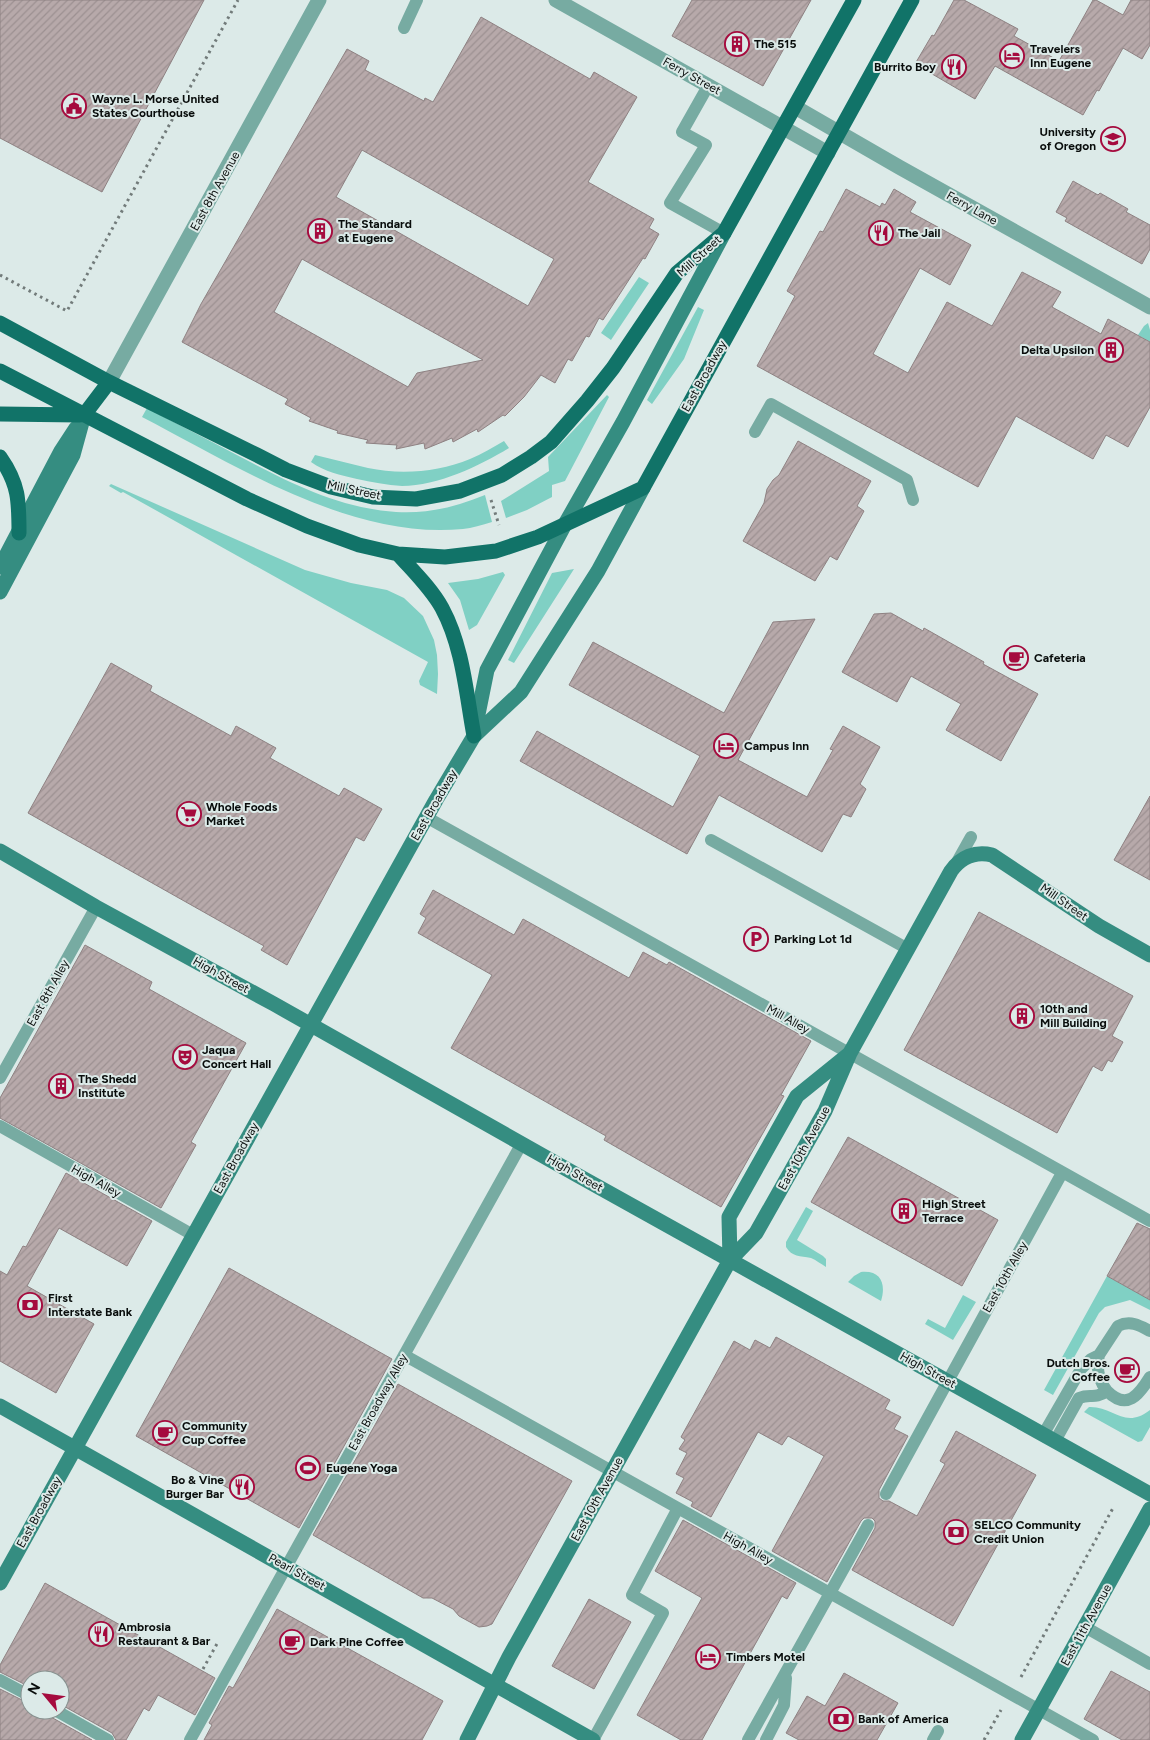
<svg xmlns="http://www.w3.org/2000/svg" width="1150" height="1740" viewBox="0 0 1150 1740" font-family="Figtree,sans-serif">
	<defs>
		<pattern id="building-hatch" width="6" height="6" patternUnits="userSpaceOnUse" patternTransform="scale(1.25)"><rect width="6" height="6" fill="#b7a9aa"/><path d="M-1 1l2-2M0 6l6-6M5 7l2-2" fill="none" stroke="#9c9091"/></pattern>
	</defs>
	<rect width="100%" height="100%" fill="#dceae8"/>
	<!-- green -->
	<path fill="#80d0c4" d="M639 277 649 283 611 340 601 333Z
		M698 307 704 310 684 359 652 404 647 400Z
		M1148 323 1150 330V342L1138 335 1144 326Z
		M607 395 609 397 565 481 552 485V497L527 510 506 518 501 501 549 471 548 457Z
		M147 408C176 423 206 439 235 454 286 481 337 508 396 512 427 514 456 507 485 495L492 522C482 525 472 528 463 529 351 540 237 466 142 417Z
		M504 441 509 448C479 466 438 486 402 486 387 485 371 482 357 479 340 475 325 472 311 462L315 455C333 459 350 464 368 468 401 475 439 472 470 459 482 454 493 447 504 441Z
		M111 484 305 570 351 583 387 590 404 598 423 616 434 640 437 655 438 674 437 694 420 685 419 681 428 662 123 492 121 493 109 486Z
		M574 569 514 663 508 660 552 573Z
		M503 572 505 575 477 625 469 630 460 600 448 583 478 579Z
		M806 1207 813 1211 797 1240 823 1256 826 1259V1267C821 1264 816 1260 811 1258 800 1256 792 1257 786 1247V1242Z
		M861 1272C882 1270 886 1285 881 1301L848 1282 854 1276Z
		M1107 1276 1150 1300V1310L1130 1300 1105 1307 1099 1313 1053 1395 1044 1390Z
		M963 1295 976 1302 953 1340 925 1324 928 1319 945 1328Z
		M1089 1407C1114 1406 1124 1430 1150 1410V1427L1142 1441 1138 1442 1084 1412Z"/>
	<!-- building -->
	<path fill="url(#building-hatch)" stroke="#8e8182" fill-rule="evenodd" d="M0 0H204L102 192 0 138Z
		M692 0H811L763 86 672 36Z
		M954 0H964L1018 29 1014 36 1059 61 1093 0H1096L1123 15 1131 0H1150V45L1142 59 1123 48 1099 91 1097 90 1083 115 995 66 975 99 915 64 932 35 934 36Z
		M481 17 590 79 594 72 637 97 588 182 654 219 649 228 659 234 645 259 643 258 603 320 599 318 589 337 586 336 572 361 568 359 555 383 541 375 524 397 505 416 503 415 478 432 477 429 453 442 452 438 425 449 424 443 396 449 397 445 366 443 368 440 337 433 338 431 309 421 311 418 285 404 288 399 182 342 201 304 347 49 369 61 365 70 424 101 425 98 433 102ZM362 150 554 259 528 306 336 197ZM302 259 483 360 417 373 408 387 274 312Z
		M1073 181 1098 195 1100 193 1128 209 1126 212 1150 225V249L1142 264 1065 221 1067 218 1056 212Z
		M846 189 880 207 882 203 885 205 894 189 916 202 910 212 971 245 950 285 920 268 873 354 908 373 947 302 992 326 1022 272 1061 292 1052 307 1101 334 1108 319 1150 342V407L1128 447 1106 435 1093 459 1016 416 978 487 757 366 795 296 787 291 820 231 823 232Z
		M798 441 871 481 857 506 864 511 837 560 830 556 815 581 743 541 764 503 767 489 773 480 779 475Z
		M891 613 923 631 924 628 984 662 983 664 1038 694 1001 761 946 730 961 704 911 676 897 702 842 672 874 614Z
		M815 619 738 760 807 797 833 750 830 749 843 726 880 747 860 784 866 789 851 817 843 814 822 852 719 795 687 854 520 761 537 731 673 807 700 756 569 685 593 642 724 713 773 622Z
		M111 663 152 686 150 691 231 736 236 726 276 748 270 758 339 796 344 788 382 809 364 841 356 837 287 965 261 950 264 946 28 813Z
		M1150 796V880L1114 860Z
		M433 890 514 935 523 919 629 978 643 952 667 965 669 962 811 1041 781 1095 784 1096 721 1207 604 1140 606 1136 451 1048 492 975 418 933 426 918 420 914Z
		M979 912 1133 996 1112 1036 1123 1042 1112 1062 1108 1060 1102 1071 1093 1066 1057 1133 904 1050Z
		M85 945 152 982 149 989 246 1043 191 1142 196 1145 161 1208 0 1118V1098Z
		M848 1137 998 1220 962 1286 811 1202Z
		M66 1173 152 1221 127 1266 59 1228 27 1286 94 1324 56 1393 0 1361V1271L7 1275 23 1246 26 1247Z
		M1137 1223 1150 1229V1300L1107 1276Z
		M229 1268 392 1359 299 1528 136 1436Z
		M776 1337 890 1400 885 1409 901 1417 894 1429 908 1436 879 1490V1498L883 1501H889L917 1516 945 1464 940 1461 956 1431 1036 1475 953 1626 852 1570 875 1528V1521L872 1518H864L861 1521 827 1582 772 1551 824 1456 788 1436 782 1445 758 1432 711 1517 691 1506 693 1502 676 1493 684 1478 676 1474 687 1453 679 1449 685 1440 681 1437 734 1341 750 1350 755 1340 770 1348Z
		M398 1384 572 1481 492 1624 487 1626 479 1627 459 1616 453 1609 432 1598H423L313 1535Z
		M683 1520 796 1583 787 1599 782 1596 702 1740H681L637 1715 702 1598 655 1571Z
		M45 1583 215 1678 195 1715 158 1695 149 1711 144 1708 126 1740H116L112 1733 60 1704V1680H30V1687L0 1672V1665Z
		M589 1599 631 1622 594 1689 552 1666Z
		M277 1609 443 1701 422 1740H204L212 1725 209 1723 229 1686 233 1688Z
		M1111 1671 1150 1692V1740H1122L1084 1719Z
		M844 1673 898 1703 877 1740H799L786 1733 807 1696 825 1706Z
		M0 1689 30 1704V1710H47L51 1717 92 1740H0Z"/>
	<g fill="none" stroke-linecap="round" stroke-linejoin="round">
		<!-- path -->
		<path stroke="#727b7a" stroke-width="3" stroke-dasharray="2.5 4" stroke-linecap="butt" d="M0 275 67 311 238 0
			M491 500 499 525
			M203 1669 218 1642
			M1021 1677 1113 1508
			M984 1740 1001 1710"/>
		<!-- lane -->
		<path stroke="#77aba2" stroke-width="12" d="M404 28 417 0
			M708 86 682 132 706 145 670 203 724 233
			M755 432 771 404 907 480 913 500
			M426 817 1150 1221
			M711 840 908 949
			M957 862 971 837
			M0 1078 96 907
			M0 1126 193 1235
			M404 1355 1093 1740
			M1099 1355C1096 1369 1098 1380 1107 1391
			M1043 1435 1081 1369 1091 1359 1099 1355 1118 1326C1130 1320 1139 1325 1150 1331
			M1055 1441 1079 1398C1091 1393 1094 1400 1107 1391 1127 1411 1139 1395 1150 1377
			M886 1494 1062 1173
			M1085 1627 1150 1664
			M0 1680 30 1696
			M55 1710 108 1740
			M190 1740 522 1143
			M593 1740 663 1613 632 1595 678 1508
			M748 1740 868 1525
			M766 1740 784 1705 786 1678
			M933 1740 938 1731"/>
		<!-- street -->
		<path stroke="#77aba2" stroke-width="15" d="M556 0 828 153
			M795 107 899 167 1150 307
			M109 382 319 0"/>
		<!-- secondary -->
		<path stroke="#358d81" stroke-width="15" d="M0 567 61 451 76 428
			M0 592 73 455 84 415
			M474 734 487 670 564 526 623 422 724 233
			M0 851 96 907 274 1004 577 1175 1150 1494
			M730 1260 729 1217 797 1096 849 1054
			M0 1406 593 1740
			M0 1583 436 800 474 736 521 692 598 571 643 488
			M467 1740 509 1657 730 1260 756 1233 825 1111 850 1053 951 871C961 857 975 851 992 855L1099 926 1150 955
			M1022 1740 1150 1509"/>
		<!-- primary -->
		<path stroke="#117368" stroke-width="15" d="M0 323 109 382 257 455 286 470 331 487 373 497 416 499 460 491 502 475 531 457 551 442 587 401 613 368 677 273 724 233 854 0
			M0 371 247 499 307 526 359 545 398 554 445 557 496 551 538 537 643 488 912 0
			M0 414 80 415
			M84 415 109 382
			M0 457C19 484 19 501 19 533
			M398 554C413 571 431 588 442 608 463 647 466 693 474 736"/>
	</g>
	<!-- icons -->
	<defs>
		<symbol id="building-ring" viewBox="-11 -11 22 22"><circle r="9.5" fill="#dceae8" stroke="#a50b3e" stroke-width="1.5"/><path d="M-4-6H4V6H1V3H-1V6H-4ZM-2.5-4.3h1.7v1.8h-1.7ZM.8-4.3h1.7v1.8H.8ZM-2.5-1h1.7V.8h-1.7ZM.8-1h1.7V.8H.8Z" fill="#a50b3e"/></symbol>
		<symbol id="hotel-ring" viewBox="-11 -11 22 22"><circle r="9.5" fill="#dceae8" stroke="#a50b3e" stroke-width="1.5"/><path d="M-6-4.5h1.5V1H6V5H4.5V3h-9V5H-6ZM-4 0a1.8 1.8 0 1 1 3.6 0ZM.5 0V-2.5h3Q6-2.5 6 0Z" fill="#a50b3e"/></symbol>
		<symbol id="restaurant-ring" viewBox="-11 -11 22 22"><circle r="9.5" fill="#dceae8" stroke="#a50b3e" stroke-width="1.5"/><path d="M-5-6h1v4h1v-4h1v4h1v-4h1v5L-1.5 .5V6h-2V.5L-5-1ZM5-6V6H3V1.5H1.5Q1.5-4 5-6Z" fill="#a50b3e"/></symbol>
		<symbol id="civic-ring" viewBox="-11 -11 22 22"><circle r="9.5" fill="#dceae8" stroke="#a50b3e" stroke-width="1.5"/><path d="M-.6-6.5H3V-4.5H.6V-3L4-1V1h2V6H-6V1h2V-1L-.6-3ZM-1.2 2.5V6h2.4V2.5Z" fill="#a50b3e"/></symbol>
		<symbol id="university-ring" viewBox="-11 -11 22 22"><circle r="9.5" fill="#dceae8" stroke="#a50b3e" stroke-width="1.5"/><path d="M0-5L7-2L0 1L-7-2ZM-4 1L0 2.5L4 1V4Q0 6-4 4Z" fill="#a50b3e"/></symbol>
		<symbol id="cafe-ring" viewBox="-11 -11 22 22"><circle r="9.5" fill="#dceae8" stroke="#a50b3e" stroke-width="1.5"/><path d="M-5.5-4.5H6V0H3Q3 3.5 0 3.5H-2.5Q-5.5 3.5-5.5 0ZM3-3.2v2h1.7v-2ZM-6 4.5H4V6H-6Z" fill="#a50b3e"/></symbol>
		<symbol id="supermarket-ring" viewBox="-11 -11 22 22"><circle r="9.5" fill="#dceae8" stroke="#a50b3e" stroke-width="1.5"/><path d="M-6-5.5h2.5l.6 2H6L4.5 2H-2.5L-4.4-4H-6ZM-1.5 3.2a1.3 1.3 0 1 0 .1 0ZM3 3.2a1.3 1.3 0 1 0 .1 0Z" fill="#a50b3e"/></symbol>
		<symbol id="parking-ring" viewBox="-11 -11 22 22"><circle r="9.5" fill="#dceae8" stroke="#a50b3e" stroke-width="1.5"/><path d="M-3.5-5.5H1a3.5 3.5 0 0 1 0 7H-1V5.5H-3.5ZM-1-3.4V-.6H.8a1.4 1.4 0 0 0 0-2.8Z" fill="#a50b3e"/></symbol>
		<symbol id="theatre-ring" viewBox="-11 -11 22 22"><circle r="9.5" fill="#dceae8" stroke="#a50b3e" stroke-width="1.5"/><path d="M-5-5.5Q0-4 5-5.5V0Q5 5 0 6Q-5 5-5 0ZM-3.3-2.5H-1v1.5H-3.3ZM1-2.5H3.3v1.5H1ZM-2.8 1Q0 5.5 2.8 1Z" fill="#a50b3e"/></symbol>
		<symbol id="bank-ring" viewBox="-11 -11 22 22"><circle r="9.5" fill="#dceae8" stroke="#a50b3e" stroke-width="1.5"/><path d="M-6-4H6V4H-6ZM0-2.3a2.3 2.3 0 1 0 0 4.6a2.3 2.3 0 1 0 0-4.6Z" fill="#a50b3e"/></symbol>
		<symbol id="stadium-ring" viewBox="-11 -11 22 22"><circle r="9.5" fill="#dceae8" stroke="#a50b3e" stroke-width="1.5"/><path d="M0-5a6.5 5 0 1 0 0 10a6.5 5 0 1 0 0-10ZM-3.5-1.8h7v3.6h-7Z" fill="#a50b3e"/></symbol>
	</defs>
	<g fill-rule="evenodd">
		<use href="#building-ring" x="723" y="30" width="28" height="28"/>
		<use href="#hotel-ring" x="998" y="42" width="28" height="28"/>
		<use href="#restaurant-ring" x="940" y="53" width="28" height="28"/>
		<use href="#civic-ring" x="60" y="92" width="28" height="28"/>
		<use href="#university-ring" x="1099" y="125" width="28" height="28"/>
		<use href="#building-ring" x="306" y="217" width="28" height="28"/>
		<use href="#restaurant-ring" x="867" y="219" width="28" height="28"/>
		<use href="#building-ring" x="1097" y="336" width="28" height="28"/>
		<use href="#cafe-ring" x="1002" y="644" width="28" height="28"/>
		<use href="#hotel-ring" x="712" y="732" width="28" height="28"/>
		<use href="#supermarket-ring" x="175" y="800" width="28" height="28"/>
		<use href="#parking-ring" x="742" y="925" width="28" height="28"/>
		<use href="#building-ring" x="1008" y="1002" width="28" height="28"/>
		<use href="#theatre-ring" x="171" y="1043" width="28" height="28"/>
		<use href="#building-ring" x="47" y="1072" width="28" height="28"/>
		<use href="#building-ring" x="890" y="1197" width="28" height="28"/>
		<use href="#bank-ring" x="16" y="1291" width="28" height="28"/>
		<use href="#cafe-ring" x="1113" y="1356" width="28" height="28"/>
		<use href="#cafe-ring" x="151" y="1419" width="28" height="28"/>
		<use href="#stadium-ring" x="294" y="1454" width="28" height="28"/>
		<use href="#restaurant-ring" x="228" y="1473" width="28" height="28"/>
		<use href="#bank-ring" x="942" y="1518" width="28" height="28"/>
		<use href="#restaurant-ring" x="87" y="1620" width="28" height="28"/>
		<use href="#cafe-ring" x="278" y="1628" width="28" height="28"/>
		<use href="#hotel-ring" x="694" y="1643" width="28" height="28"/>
		<use href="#bank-ring" x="827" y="1705" width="28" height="28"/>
	</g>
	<g text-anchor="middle" stroke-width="4" stroke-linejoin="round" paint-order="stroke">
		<!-- poi labels -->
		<g font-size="12" font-weight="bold" fill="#090d0c" stroke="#dceae8" text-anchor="start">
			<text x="754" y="48">The 515</text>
			<text x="1030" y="53">Travelers<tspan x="1030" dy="14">Inn Eugene</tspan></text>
			<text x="936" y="71" text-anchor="end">Burrito Boy</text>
			<text x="92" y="103">Wayne L. Morse United<tspan x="92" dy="14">States Courthouse</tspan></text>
			<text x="1096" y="136" text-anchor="end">University<tspan x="1096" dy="14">of Oregon</tspan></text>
			<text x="338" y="228">The Standard<tspan x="338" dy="14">at Eugene</tspan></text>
			<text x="898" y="237">The Jail</text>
			<text x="1094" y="354" text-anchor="end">Delta Upsilon</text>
			<text x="1034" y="662">Cafeteria</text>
			<text x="744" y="750">Campus Inn</text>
			<text x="206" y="811">Whole Foods<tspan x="206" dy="14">Market</tspan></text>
			<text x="774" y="943">Parking Lot 1d</text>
			<text x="1040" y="1013">10th and<tspan x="1040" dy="14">Mill Building</tspan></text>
			<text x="202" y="1054">Jaqua<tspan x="202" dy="14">Concert Hall</tspan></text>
			<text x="78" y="1083">The Shedd<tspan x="78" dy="14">Institute</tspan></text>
			<text x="922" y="1208">High Street<tspan x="922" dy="14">Terrace</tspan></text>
			<text x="48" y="1302">First<tspan x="48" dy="14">Interstate Bank</tspan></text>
			<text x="1110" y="1367" text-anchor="end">Dutch Bros.<tspan x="1110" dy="14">Coffee</tspan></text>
			<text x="182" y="1430">Community<tspan x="182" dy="14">Cup Coffee</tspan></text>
			<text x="326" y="1472">Eugene Yoga</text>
			<text x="224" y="1484" text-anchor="end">Bo &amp; Vine<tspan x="224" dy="14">Burger Bar</tspan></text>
			<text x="974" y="1529">SELCO Community<tspan x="974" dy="14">Credit Union</tspan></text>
			<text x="118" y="1631">Ambrosia<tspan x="118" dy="14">Restaurant &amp; Bar</tspan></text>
			<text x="310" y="1646">Dark Pine Coffee</text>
			<text x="726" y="1661">Timbers Motel</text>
			<text x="858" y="1723">Bank of America</text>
		</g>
		<!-- street labels -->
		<g font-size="12" fill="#090d0c" stroke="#dceae8">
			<text transform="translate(692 76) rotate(29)" y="4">Ferry Street</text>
			<text transform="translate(215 191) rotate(-61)" y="4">East 8th Avenue</text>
			<text transform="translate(972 208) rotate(29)" y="4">Ferry Lane</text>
			<text transform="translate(699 256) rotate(-42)" y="4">Mill Street</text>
			<text transform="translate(704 376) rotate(-61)" y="4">East Broadway</text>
			<text transform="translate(354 490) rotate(12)" y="4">Mill Street</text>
			<text transform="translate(434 805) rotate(-60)" y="4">East Broadway</text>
			<text transform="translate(1064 902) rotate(35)" y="4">Mill Street</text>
			<text transform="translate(221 975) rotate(29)" y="4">High Street</text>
			<text transform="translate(48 993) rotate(-61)" y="4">East 8th Alley</text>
			<text transform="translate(788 1019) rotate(29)" y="4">Mill Alley</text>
			<text transform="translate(804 1148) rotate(-61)" y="4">East 10th Avenue</text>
			<text transform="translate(236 1158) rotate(-61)" y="4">East Broadway</text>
			<text transform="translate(575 1173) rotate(30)" y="4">High Street</text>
			<text transform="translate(96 1181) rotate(29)" y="4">High Alley</text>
			<text transform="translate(1005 1277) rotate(-61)" y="4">East 10th Alley</text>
			<text transform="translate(928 1370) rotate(29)" y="4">High Street</text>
			<text transform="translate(378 1402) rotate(-61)" y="4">East Broadway Alley</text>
			<text transform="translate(597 1499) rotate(-61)" y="4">East 10th Avenue</text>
			<text transform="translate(39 1512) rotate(-61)" y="4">East Broadway</text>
			<text transform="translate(748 1548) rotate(29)" y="4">High Alley</text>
			<text transform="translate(297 1572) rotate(29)" y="4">Pearl Street</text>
			<text transform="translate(1086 1625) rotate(-61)" y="4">East 11th Avenue</text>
		</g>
	</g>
	<!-- north arrow -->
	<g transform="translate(45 1695) rotate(299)"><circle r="24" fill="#dceae8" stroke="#889290"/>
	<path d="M0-4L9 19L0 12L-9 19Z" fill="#a50b3e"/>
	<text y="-8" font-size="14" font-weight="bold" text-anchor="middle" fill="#090d0c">N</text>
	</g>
</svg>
